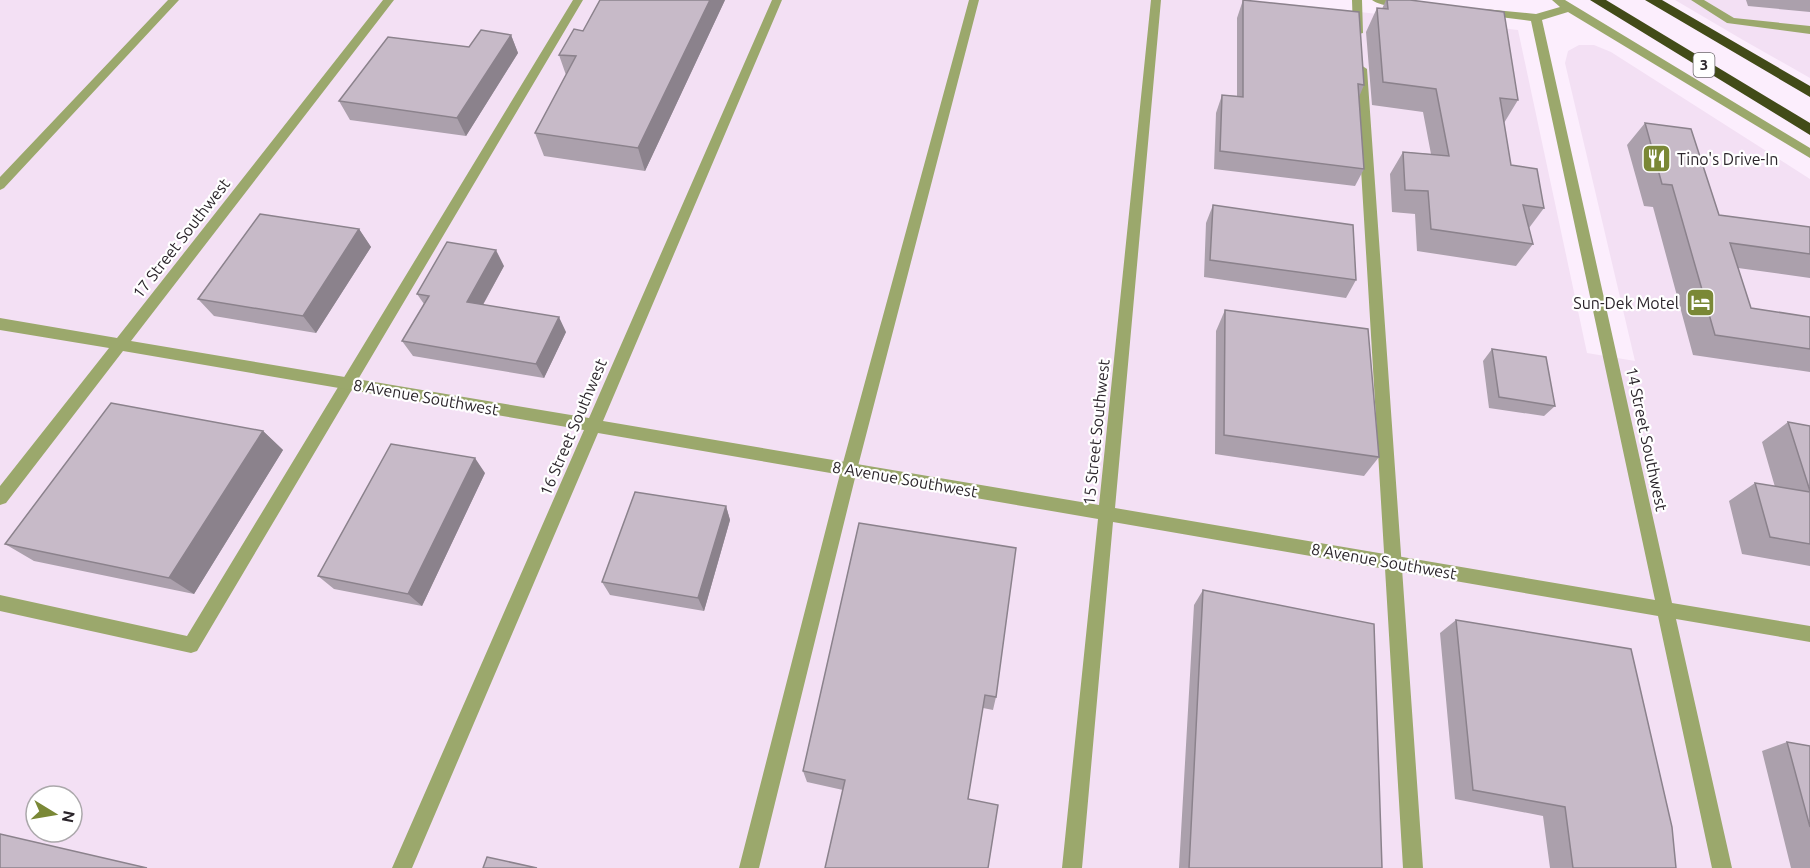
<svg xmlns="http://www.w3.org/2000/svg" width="1810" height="868" viewBox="0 0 1810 868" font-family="Ubuntu,sans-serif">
	<rect width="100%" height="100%" fill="#fceefd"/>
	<!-- built -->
	<path fill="#f3e0f4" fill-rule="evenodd" d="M0 0H1254L1518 30 1587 353 1635 361 1565 63 1568 51 1579 45H1594L1611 52 1810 179V868H0ZM36 796H72V832H36Z
		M1675 0H1810V78L1743 40Z"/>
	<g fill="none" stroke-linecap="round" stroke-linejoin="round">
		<!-- lane -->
		<path fill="#9ba86c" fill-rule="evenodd" d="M168 0H179L4 188 0 190V177Z
			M573 0H583L197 651 191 653 0 611V595L187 636Z
			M969 0H979L857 470 759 868H739L841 470Z
			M1352 0H1362L1363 33 1359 34 1353 30Z
			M1691 0H1704L1734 18 1810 26V34L1727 23Z
			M1361 65 1367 69 1423 868H1403L1355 69Z"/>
		<!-- street -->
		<path fill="#9ba86c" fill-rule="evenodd" d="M383 0H394L131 341 589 418 772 0H782L603 421 1099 505 1151 0H1161L1115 508 1655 600 1531 21 1484 15 1478 12 1484 9 1536 14 1560 7 1552 0H1565L1810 148V158L1568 12 1542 20 1672 603 1810 626V642L1676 619 1732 868H1712L1658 616 1113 522 1082 868H1062L1098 519 598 433 412 868H392L584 430 123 351 6 503 0 505V486L109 348 0 330V318L117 338Z
			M1372 0H1406L1409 3C1402 9 1379 6 1372 0Z"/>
		<!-- highway -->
		<path fill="#424b18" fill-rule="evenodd" d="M1590 0H1606L1810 123V135Z
			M1645 0H1662L1810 86V97Z"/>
	</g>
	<!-- wall -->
	<path fill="#aba0ac" d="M725 0 645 171 544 156 535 133 566 75 559 55 583 31Z
		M1243 0 1364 85 1359 97 1364 169 1355 186 1214 169 1216 113 1222 95 1237 96V18Z
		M1386 0H1410L1518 100 1504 123 1511 165 1544 208 1529 228 1533 244 1516 266 1417 251 1415 214 1392 212 1390 174 1403 152 1431 154 1423 112 1372 105 1366 32 1377 8 1382 9Z
		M1744 0H1810V12L1748 6 1746 0Z
		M511 35 518 53 466 136 350 120 339 101 469 47Z
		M1645 123 1719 215 1810 227V278L1738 268 1751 308 1810 317V372L1693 355 1653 207 1644 206 1627 145Z
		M1213 205 1356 280 1346 298 1204 277 1206 223Z
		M359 229 371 247 316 333 214 316 198 299Z
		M504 266 483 305 566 332 544 378 413 356 402 341 424 304 417 294Z
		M1225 310 1379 457 1364 476 1215 454 1216 331Z
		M1492 349 1555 406 1544 416 1489 408 1483 361Z
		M1788 422 1810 426V566L1742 554 1729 501 1755 483 1775 487 1762 442Z
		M263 431 283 450 194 594 34 561 5 544Z
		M485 473 422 606 334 589 318 576Z
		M726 506 730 520 704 611 610 595 602 582Z
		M859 523 996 697 993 710 983 708 843 790 807 782 803 771Z
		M1203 590 1382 868H1179L1194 605Z
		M1456 620 1676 868H1550L1543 816 1455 799 1440 633Z
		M1787 742 1810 746V868H1791L1762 751Z"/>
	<!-- shaded-wall -->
	<path fill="#8b828c" d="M710 0H725L645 171 638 148Z
		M511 35 518 53 466 136 457 118Z
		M359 229 371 247 316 333 303 316Z
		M496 250 504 266 476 317 467 302Z
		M559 317 566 332 544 378 536 364Z
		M263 431 283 450 194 594 169 578Z
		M475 458 485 473 422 606 408 594Z
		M726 506 730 520 704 611 698 598Z"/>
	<!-- building -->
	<path fill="#c7bac8" stroke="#8b828c" stroke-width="1.5" d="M600 0H710L638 148 535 133 576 56 559 55 574 29 583 31Z
		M1243 0 1359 12 1364 85 1358 84 1364 169 1220 151 1222 95 1243 97Z
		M1387 0H1410L1504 12 1518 100 1500 98 1511 165 1537 169 1544 208 1523 205 1533 244 1431 229 1428 191 1405 190 1403 152 1449 156 1436 89 1383 82 1377 8 1388 9Z
		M481 30 511 35 457 118 339 101 388 37 469 47Z
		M1645 123 1691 129 1719 215 1810 227V254L1730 243 1751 308 1810 317V349L1715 335 1672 185 1662 184Z
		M1213 205 1353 225 1356 280 1210 260Z
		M260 214 359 229 303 316 198 299Z
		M447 242 496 250 467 302 559 317 536 364 402 341 429 296 417 294Z
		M1225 310 1368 329 1379 457 1224 435Z
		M1492 349 1546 357 1555 406 1499 397Z
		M111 403 263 431 169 578 5 544Z
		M1788 422 1810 426V491Z
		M391 444 475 458 408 594 318 576Z
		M1755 483 1810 492V544L1770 537Z
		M635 492 726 506 698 598 602 582Z
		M859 523 1016 548 996 697 985 695 968 799 998 805 988 868H825L845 780 803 771Z
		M1203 590 1374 624 1382 868H1189Z
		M1456 620 1631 649 1672 827 1676 868H1573L1565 807 1473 790Z
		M1787 742 1810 746V827Z
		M0 834 147 868H0Z
		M487 857 537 868H483Z"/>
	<!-- icons -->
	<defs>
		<symbol id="restaurant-square" viewBox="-11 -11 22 22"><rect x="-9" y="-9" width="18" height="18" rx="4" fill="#7a8836" stroke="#fff"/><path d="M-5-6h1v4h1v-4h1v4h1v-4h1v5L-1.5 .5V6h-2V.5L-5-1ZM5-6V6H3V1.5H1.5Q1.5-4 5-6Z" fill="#fff"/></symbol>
		<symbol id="hotel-square" viewBox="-11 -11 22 22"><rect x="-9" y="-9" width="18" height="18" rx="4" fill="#7a8836" stroke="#fff"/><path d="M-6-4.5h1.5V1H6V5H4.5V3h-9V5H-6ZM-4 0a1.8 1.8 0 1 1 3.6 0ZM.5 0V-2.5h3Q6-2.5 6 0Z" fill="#fff"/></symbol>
	</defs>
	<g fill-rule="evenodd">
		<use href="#restaurant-square" x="1640" y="142" width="33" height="33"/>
		<use href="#hotel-square" x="1684" y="286" width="33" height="33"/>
	</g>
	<g text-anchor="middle" stroke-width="4.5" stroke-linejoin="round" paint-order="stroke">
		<!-- shield labels -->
		<rect fill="#fff" stroke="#6b676b" stroke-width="1.5" x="1693.5" y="53" width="21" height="24" rx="4.5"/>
		<g font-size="15" font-weight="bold" fill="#2c262c">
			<text x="1704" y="70">3</text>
		</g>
		<!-- poi labels -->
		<g font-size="16" fill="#2c262c" stroke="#fff" text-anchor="start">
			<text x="1677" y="165">Tino's Drive-In</text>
			<text x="1679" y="309" text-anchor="end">Sun-Dek Motel</text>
		</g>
		<!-- street labels -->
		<g font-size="16" fill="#2c262c" stroke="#fff">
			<text transform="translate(181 238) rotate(-52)" y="6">17 Street Southwest</text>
			<text transform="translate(426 397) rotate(10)" y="6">8 Avenue Southwest</text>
			<text transform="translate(573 427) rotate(-67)" y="6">16 Street Southwest</text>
			<text transform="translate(1096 432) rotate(-84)" y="6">15 Street Southwest</text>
			<text transform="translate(1647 439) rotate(78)" y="6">14 Street Southwest</text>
			<text transform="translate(905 479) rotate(10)" y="6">8 Avenue Southwest</text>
			<text transform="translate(1384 561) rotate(10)" y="6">8 Avenue Southwest</text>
		</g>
	</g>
	<!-- north arrow -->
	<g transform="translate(54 814) rotate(101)"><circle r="28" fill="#ffffff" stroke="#aba8ab" stroke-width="1.5"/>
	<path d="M0-4.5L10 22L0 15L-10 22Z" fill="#7a8836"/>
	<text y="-9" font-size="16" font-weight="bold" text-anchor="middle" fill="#2c262c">N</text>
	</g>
</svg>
